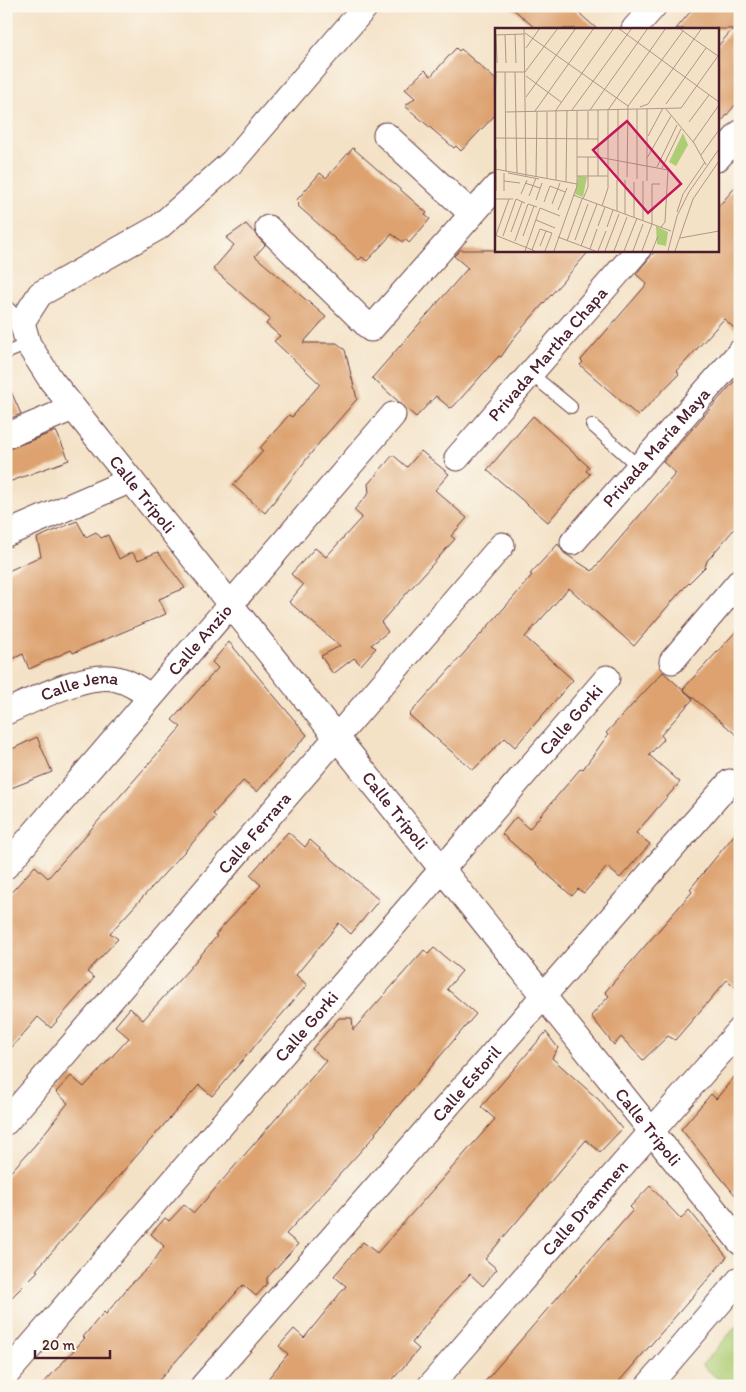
<svg xmlns="http://www.w3.org/2000/svg" width="746" height="1392" viewBox="0 0 746 1392" font-family="Itim,sans-serif">
	<rect width="100%" height="100%" fill="#fbf7ec"/>
	<filter id="ink" filterUnits="userSpaceOnUse"><feTurbulence type="fractalNoise" baseFrequency=".02" numOctaves="2"/><feDisplacementMap in="SourceGraphic" scale="10" xChannelSelector="R" yChannelSelector="G"/><feConvolveMatrix kernelMatrix="1 2 1 2 8 2 1 2 1" color-interpolation-filters="sRGB"/></filter>
	<filter id="wash" filterUnits="userSpaceOnUse"><feTurbulence type="fractalNoise" baseFrequency=".0096" numOctaves="4" result="noise"/><feDisplacementMap in="SourceGraphic" scale="20" xChannelSelector="R" yChannelSelector="G"/><feGaussianBlur stdDeviation="1.12" result="paint"/><feColorMatrix in="noise" values="0 0 0 0 0 0 0 0 0 0 0 0 0 0 0 0 0 1.4 0 .05"/><feComposite in="paint" operator="in"/></filter>
	<g filter="url(#wash)">
		<rect width="100%" height="100%" fill="#f4e2c7"/>
		<!-- green -->
		<path fill="#adcd75" stroke="#7c7650" d="M740 1322V1377L732 1386H726L702 1365Z"/>
		<g id="blocks">
			<!-- building -->
			<path fill="#dda270" d="M510 6H571L597 29H536Z
				M695 6H740V99L717 127V47L733 29H676Z
				M456 48 459 51 461 49 496 80V114L461 151 456 146 454 148 405 106 415 98 405 89 425 70 431 76Z
				M353 148 427 213 425 215 430 219 409 243 405 239 403 242 392 234 367 261 362 257 359 260 298 206 299 204 296 201 320 173 326 178Z
				M740 182V333L724 319 677 371 679 374 638 416 580 365 583 362 581 360 647 284 636 274 656 250H717V208Z
				M246 224 265 245 255 256 326 317 303 343H337L345 350 357 399 319 443 265 513 233 485 263 451 260 448 289 415 292 417 320 384 274 341 280 336 266 324 270 319 213 269 234 245 226 238Z
				M460 250H590L517 334 501 357 499 356 454 406 450 408 436 396 416 417 372 378 468 268 454 256Z
				M740 375V522L707 561 705 567 680 592 634 646 569 588 525 637 573 680 515 747 505 738 473 770 409 715 513 598 532 575 530 574 558 544 564 553 592 571 676 473 663 462Z
				M6 380 21 414 6 420Z
				M533 416 589 467 586 471 590 474 548 522 487 470Z
				M56 431 69 460 6 483V450Z
				M421 451 449 474 435 490 467 518 451 536 455 539 381 622 388 632 371 645 376 648 361 665 354 658 333 674 321 656 340 646 289 602 303 585 291 574 315 548 326 557 362 517 354 510 369 493 368 484 393 455 407 467Z
				M77 521 86 537 96 532 101 538 108 535 119 559 132 552 138 560 158 552 185 588 159 599 166 614 73 653 71 650 29 669 23 654 6 662V572L41 556 37 538Z
				M740 627V738L683 689Z
				M229 642 307 735 257 792 243 781 213 814 216 817 110 933 118 939 87 972 94 978 51 1028 38 1017 6 1054V898L35 866 48 878 151 761 181 727 172 720 218 668 212 662Z
				M663 672 693 699 661 735 664 739 649 755 680 782 636 833 650 844 620 878 607 867 584 893 578 889 572 896 502 834 516 817 529 829 581 768 583 769 608 735 606 733Z
				M37 737 52 772 6 790V752Z
				M740 828V991L727 980 675 1040 668 1036 643 1060 621 1037 614 1045 591 1016 609 996 605 992 692 892 690 889Z
				M288 832 305 847 310 840 379 900 351 934 339 923 296 975 307 985 212 1096 199 1085 36 1270 38 1271 6 1303V1177L36 1144 68 1103 56 1092 71 1076 84 1087 129 1038 115 1026 130 1008 143 1020 188 970 217 936 215 935 261 885 250 875Z
				M434 948 462 971 447 989 476 1014 375 1133 376 1134 286 1234 298 1244 267 1278V1284L256 1296 243 1285 154 1386H41L85 1338 83 1337 104 1312 106 1314 130 1285 152 1264 164 1246 151 1234 165 1218 169 1221 184 1205 194 1213 326 1061 312 1049 339 1018H352L353 1030 424 950 428 954Z
				M546 1032 558 1048 552 1058 599 1100 622 1129 600 1152 586 1140 485 1259 497 1269 483 1286 470 1274 439 1308 412 1343 419 1349 387 1386H262L288 1354 279 1346 294 1329 304 1338 346 1286 334 1276 363 1242 377 1253 495 1119 481 1107Z
				M740 1070V1201L681 1129 711 1094 716 1099Z
				M650 1186 681 1219 689 1210 727 1257 615 1386H481L633 1210 630 1207Z"/>
		</g>
	</g>
	<g filter="url(#ink)">
		<use href="#blocks" fill-opacity="0" stroke="#643c42" stroke-width="1"/>
		<g fill="none" stroke-linecap="round" stroke-linejoin="round">
			<defs>
				<path id="service" d="M6 306 22 322
					M6 353 28 344
					M531 374 571 407
					M592 425 639 467"/>
				<g id="minor">
					<path id="s1" d="M366 6 233 161 159 227 40 294 22 322 28 344 51 380 740 1242"/>
					<path d="M634 29 654 6"/>
					<path d="M386 135 472 214"/>
					<path d="M717 159 740 133"/>
					<path d="M268 228 371 329 496 187"/>
					<path d="M6 436 73 408"/>
					<path id="s2" d="M457 458 638 250"/>
					<path d="M6 534 131 480"/>
					<path id="s3" d="M573 542 740 352"/>
					<path d="M672 661 740 581"/>
					<path id="s4" d="M6 712C34 700 87 671 117 679 130 682 140 689 150 697"/>
					<path id="s5" d="M6 866 393 415"/>
					<path id="s6" d="M6 1122 502 545"/>
					<path id="s7" d="M6 1375 607 678"/>
					<path id="s8" d="M203 1386 730 782"/>
					<path id="s9" d="M430 1386 740 1030"/>
					<path d="M648 1386 740 1279"/>
				</g>
			</defs>
			<!-- service casing -->
			<use href="#service" stroke="#643c42" stroke-width="14"/>
			<!-- minor casing -->
			<use href="#minor" stroke="#643c42" stroke-width="27"/>
			<!-- service -->
			<use href="#service" stroke="#fff" stroke-width="12"/>
			<!-- minor -->
			<use href="#minor" stroke="#fff" stroke-width="25"/>
		</g>
	</g>
	<g text-anchor="middle" stroke-width="4" stroke-linejoin="round" paint-order="stroke">
		<!-- street labels -->
		<g font-size="18" fill="#4a1f2b" stroke="#fbf7ec">
			<text dy="6" stroke="none"><textPath href="#s2" startOffset="138">Privada Martha Chapa</textPath></text>
			<text dy="6" stroke="none"><textPath href="#s3" startOffset="126">Privada María Maya</textPath></text>
			<text dy="6" stroke="none"><textPath href="#s1" startOffset="685">Calle Trípoli</textPath></text>
			<text dy="6" stroke="none"><textPath href="#s5" startOffset="298">Calle Anzio</textPath></text>
			<text dy="6" stroke="none"><textPath href="#s4" startOffset="79">Calle Jena</textPath></text>
			<text dy="6" stroke="none"><textPath href="#s7" startOffset="865">Calle Gorki</textPath></text>
			<text dy="6" stroke="none"><textPath href="#s1" startOffset="1090">Calle Trípoli</textPath></text>
			<text dy="6" stroke="none"><textPath href="#s6" startOffset="381">Calle Ferrara</textPath></text>
			<text dy="6" stroke="none"><textPath href="#s7" startOffset="460">Calle Gorki</textPath></text>
			<text dy="6" stroke="none"><textPath href="#s8" startOffset="401">Calle Estoril</textPath></text>
			<text dy="6" stroke="none"><textPath href="#s1" startOffset="1495">Calle Trípoli</textPath></text>
			<text dy="6" stroke="none"><textPath href="#s9" startOffset="236">Calle Drammen</textPath></text>
		</g>
	</g>
	<!-- overview -->
	<g transform="translate(495 28)">
		<rect width="224" height="224" fill="#f4e2c7"/>
		<path d="M188 105 193 117 181 138 174 134ZM83 148 92 149 88 169 80 166ZM161 198 173 204 171 218 162 216Z" fill="#adcd75"/>
		<path fill="none" stroke="#b09489" stroke-width="1" d="M29 0 31 149M123 0 224 74M184 0 199 11 207 0M30 5 133 78M20 6 21 35M0 7 29 6M1 7 2 35M10 7 11 35M31 20 45 0M0 44H30L63 0M10 44 11 143M20 44 22 145M31 48 66 74M31 69 81 0M171 76 211 20M145 79 153 76 199 11 223 28M142 81V151M152 81V153M171 81 199 115 211 137M77 82 137 0M95 82 153 0M103 82V148M0 83 1 44M40 83 99 0M11 84 186 80 223 28M194 94 214 67M153 108 168 80M0 110 103 111M93 111V83M198 114 224 77M206 127 224 102M82 129H103L173 142 170 194 166 199M152 130 176 88M162 139 182 97M167 140 186 101M0 141 82 156M13 145 44 151M41 148 42 84M82 148H113M123 149V82M132 149 133 78 188 3M52 150V84M61 152V82L119 0M130 152V186M9 153 25 155M71 154 72 83M30 155 45 160M1 163V121M9 163V145M26 166 32 152M78 167 176 203M34 168 41 150M0 171H18M88 171 93 159V129M41 172 47 155M49 174 55 158 70 164M57 176 65 155M107 178 113 160V82L171 0M63 182 72 160M122 183V152M182 184 188 166 210 134M139 189V154M41 192 60 200M148 192V153M157 196V156H165M103 198 110 179M112 199 118 182M16 204 27 174M0 207 40 223M1 207 14 171M8 208 21 171 30 175M28 208 39 178M63 209 100 223M185 210 224 203M80 212 93 176M20 213 33 176 42 179M72 213 87 171M45 218 51 203M86 218 102 176M95 221 102 201M37 222 45 201 57 205 50 223M30 223 45 180 65 188M59 223 82 158V83M103 223 111 203M110 223 124 186M119 223 132 189M129 223 142 190M138 223 148 196M147 223 157 196M157 223 163 208M173 223 182 188 194 164 224 121M180 223 198 171 224 133"/>
		<path fill="#c2185b" fill-opacity="0.15" stroke="#c2185b" stroke-width="2.5" d="M132 93 186 156 153 185 98 122Z"/>
		<rect width="224" height="224" fill="none" stroke="#4a1f2b" stroke-width="2.5"/>
	</g>
	<!-- margin -->
	<rect width="746" height="1392" fill="none" stroke="#fbf7ec" stroke-width="25"/>
	<!-- scale -->
	<path d="M35 1350v8h75v-8" fill="none" stroke="#4a1f2b" stroke-width="2.5"/>
	<text x="42" y="1350" font-size="15" fill="#4a1f2b" stroke="#fbf7ec" stroke-width="4" paint-order="stroke">20 m</text>
</svg>
